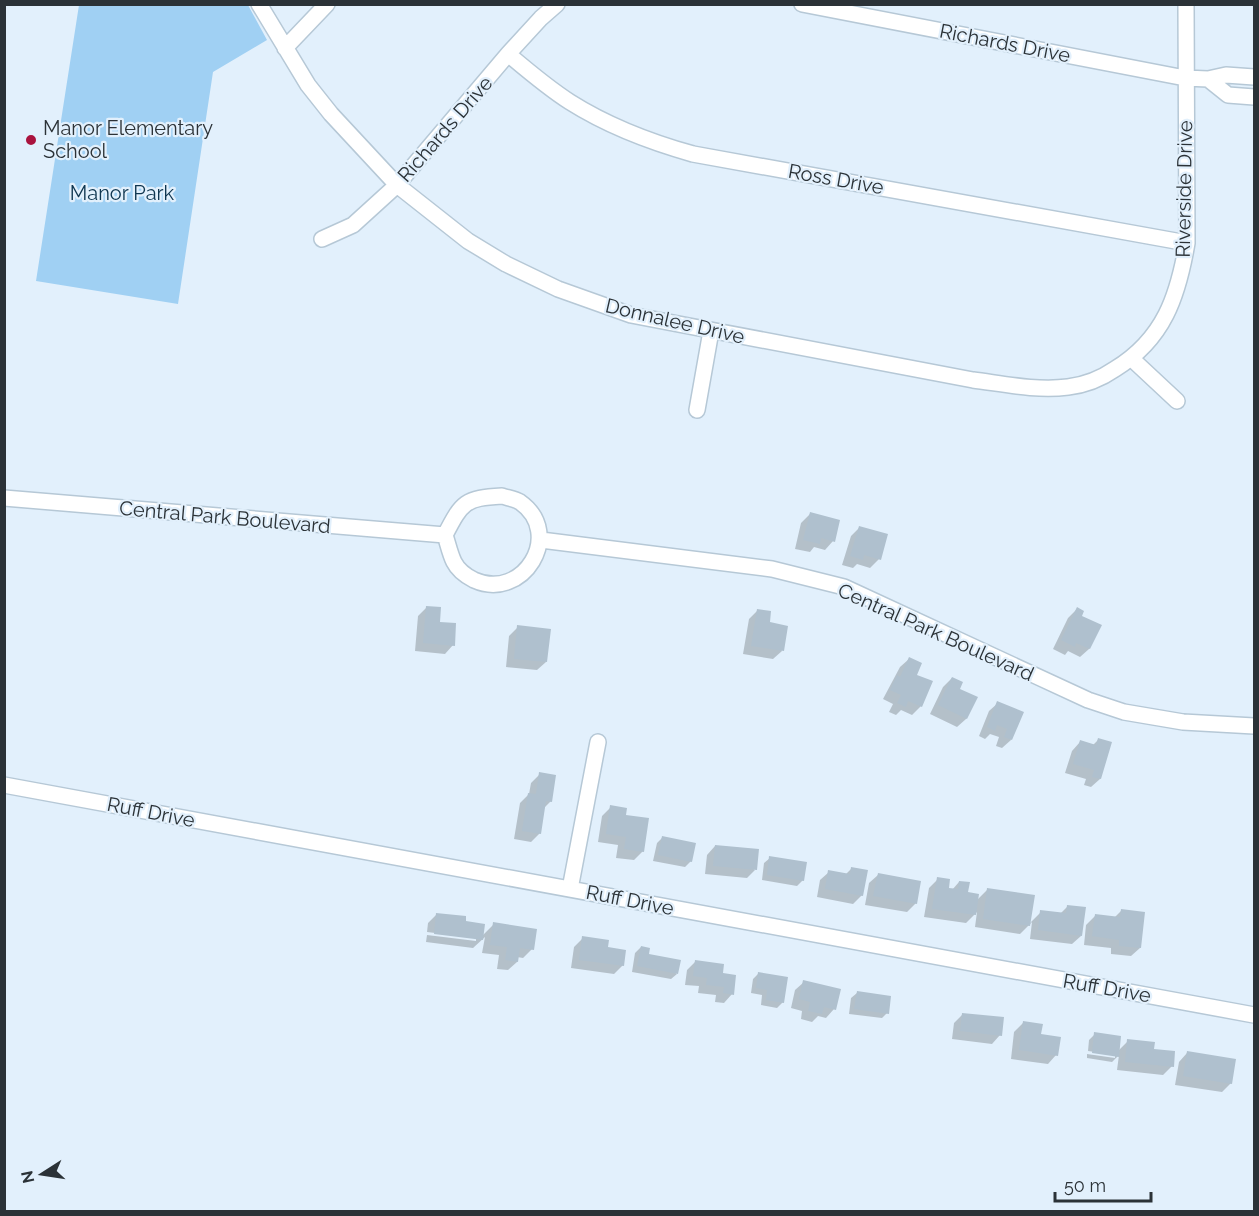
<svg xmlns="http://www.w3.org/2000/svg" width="1259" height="1216" viewBox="0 0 1259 1216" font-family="Raleway,sans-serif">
	<rect width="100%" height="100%" fill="#e2f0fc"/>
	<!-- green -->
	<path fill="#a0d0f3" d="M79 5H248L267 40 213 72 178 304 36 281Z"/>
	<!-- shadow -->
	<path fill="#0003" d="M810 514 833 541 825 550 814 547 810 552 795 549 801 523Z
		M860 527 879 559 870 568 857 564 853 568 842 565 851 536Z
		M427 607 453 645 445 654 415 651 418 616Z
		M1077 609 1080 617 1100 626 1089 649 1080 657 1068 651 1065 655 1053 649 1068 618Z
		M758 610 768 624 782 651 773 659 743 654 749 619Z
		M518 627 546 662 537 670 506 667 509 636Z
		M909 659 915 675 921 706 912 715 901 710 896 715 889 712 893 704 883 699 900 667Z
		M952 678 958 689 976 698 966 719 957 727 930 714 943 687Z
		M998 703 1011 740 1002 748 996 746 999 737 990 734 985 739 979 736 989 711Z
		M1098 740 1100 779 1091 787 1084 785 1086 779 1065 773 1072 751 1080 742 1093 745Z
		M540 774 551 801 543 809 540 833 531 842 514 839 520 803 529 794 531 783Z
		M611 807 625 816 643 851 634 860 616 858 618 845 598 842 602 816Z
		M662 838 691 861 685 867 653 861 657 843Z
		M715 846 755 870 747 878 705 874 707 855Z
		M770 858 803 880 797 886 762 880 764 863Z
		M851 869 862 895 853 904 817 897 820 880 829 872 845 875Z
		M878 875 916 903 907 912 865 905 869 883Z
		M938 879 947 889 952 890 959 882 966 893 976 901 988 889 1029 924 1041 912 1060 914 1068 906 1081 936 1072 944 1030 939 1032 922 1020 934 975 927 977 912 966 923 924 917 929 888Z
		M1122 910 1140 948 1131 956 1111 954V948L1084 945 1086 925 1095 916 1114 918Z
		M437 914 464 922 482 936 494 924 532 949 523 958 517 957V962L508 970 497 969 499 955 482 953 485 937 473 948 426 942 427 935 476 941V938L427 932 428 923Z
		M583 938 623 965 614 974 571 968 574 947Z
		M641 947 647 955 677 974 671 979 632 972 635 953Z
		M696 961 721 974 732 994 724 1003 715 1002 716 995 698 993 699 986 685 985 687 970Z
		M758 974 783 1002 777 1008 761 1005 762 995 751 993 753 979Z
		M804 982 834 1009 826 1018 818 1016 812 1022 801 1019 802 1011 791 1008 795 990Z
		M857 993 887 1013 882 1018 849 1014 851 998Z
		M963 1014 1000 1035 992 1044 952 1039 954 1023Z
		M1023 1023 1039 1035 1056 1055 1048 1064 1011 1059 1014 1032Z
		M1095 1034 1118 1051 1128 1041 1153 1050 1172 1066 1163 1075 1117 1070 1119 1055 1112 1062 1087 1058V1054L1115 1058V1055L1088 1051 1089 1040Z
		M1187 1053 1231 1083 1222 1092 1175 1085 1179 1062Z"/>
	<!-- building -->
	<path fill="#afc0ce" d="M810 512 840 520 835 542 821 538 820 544 803 540Z
		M859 526 888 534 881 560 864 555 863 560 850 556Z
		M426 606 441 607 440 622 456 623 455 646 423 643Z
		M1077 607 1084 611 1082 616 1102 625 1090 649 1076 643 1075 647 1061 640Z
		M757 609 771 611 770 622 788 626 784 651 751 646Z
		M517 625 551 629 547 662 514 659Z
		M909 657 922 663 917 675 933 681 922 707 908 701 906 707 897 703 901 695 890 690 897 675 900 677Z
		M952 677 963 682 960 689 978 697 967 719 938 705Z
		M997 701 1024 712 1012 740 1004 737 1007 729 997 725 995 731 987 727Z
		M1098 738 1112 742 1101 779 1092 777 1094 770 1073 764 1080 740 1096 745Z
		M539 772 556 775 552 802 546 801 541 834 522 831 528 793 536 794Z
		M610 805 627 808 626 815 649 818 644 852 624 849 626 837 606 834Z
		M662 836 696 843 692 862 658 855Z
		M715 845 759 849 757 870 713 866Z
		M769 856 807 862 804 881 767 875Z
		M851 867 868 870 863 896 825 889 828 870 850 874Z
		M878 873 921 881 917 904 873 896Z
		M937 877 950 879 949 888 958 889 959 881 970 882 968 892 979 894 976 915 932 909Z
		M987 888 1035 895 1030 926 983 919Z
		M1067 905 1086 907 1082 936 1038 930 1040 910 1066 913Z
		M1121 909 1145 912 1141 948 1119 946V940L1092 936 1095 914 1120 917Z
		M436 913 466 916V921L485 924 483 940 434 934Z
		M493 922 537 929 534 950 520 948 518 962 505 960 507 947 490 945Z
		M582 936 609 940 608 947 626 950 624 966 579 960Z
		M641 946 650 948 649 954 681 960 678 974 637 966Z
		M695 960 724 964 723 973 736 975 734 995 723 993 724 987 706 985 707 978 693 976Z
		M758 972 788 977 784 1003 766 1000 767 990 756 988Z
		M803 980 841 989 836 1010 824 1007 822 1014 808 1011 810 1002 799 999Z
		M857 991 891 996 889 1014 854 1009Z
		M962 1013 1004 1017 1002 1036 960 1031Z
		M1023 1021 1043 1024 1041 1034 1061 1037 1058 1056 1019 1050Z
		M1094 1032 1121 1036 1119 1057 1092 1053Z
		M1127 1039 1155 1042 1154 1049 1175 1051 1174 1067 1125 1062Z
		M1187 1051 1236 1059 1232 1084 1183 1076Z"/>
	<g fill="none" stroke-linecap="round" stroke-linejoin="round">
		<defs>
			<path id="minor" d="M259 4 308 85 331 114 397 185 468 241 506 264 558 289 631 315 973 380C1004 384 1037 391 1068 387 1085 385 1102 378 1115 369 1164 339 1178 296 1187 243L1186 4
				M802 4 1185 78 1208 79 1226 75 1254 77
				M285 48 327 4
				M508 54C528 71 548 88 570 102 608 126 650 142 693 154L1187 243
				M1208 79 1228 95 1254 97
				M322 239 353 225 397 185 508 54 541 18 557 4
				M1132 359 1177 401
				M697 410 711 331
				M502 496C508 498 515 499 520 502 565 534 523 602 474 580 466 576 458 570 454 562 450 554 448 544 445 535 462 502 465 498 502 496Z
				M4 498 445 535
				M541 540 772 569 844 587 1088 700 1124 712 1183 722 1254 726
				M4 785 1254 1015
				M570 889 598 742"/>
		</defs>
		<!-- minor casing -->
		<use href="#minor" stroke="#b6c8d6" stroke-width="18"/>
		<!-- minor -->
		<use href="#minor" stroke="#fff" stroke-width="15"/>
	</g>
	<!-- markers -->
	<circle fill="#a9133e" stroke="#e2f0fc" stroke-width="2" cx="31" cy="140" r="6"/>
	<g text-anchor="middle" stroke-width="4.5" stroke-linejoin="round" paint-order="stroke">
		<!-- street labels -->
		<g font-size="20" fill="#2b3237" stroke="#e2f0fc">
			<text transform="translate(1005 43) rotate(11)" y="7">Richards Drive</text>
			<text transform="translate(445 129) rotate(-49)" y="7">Richards Drive</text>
			<text transform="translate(836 179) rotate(10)" y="7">Ross Drive</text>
			<text transform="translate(1184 189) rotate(-89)" y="7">Riverside Drive</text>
			<text transform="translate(675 321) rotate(13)" y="7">Donnalee Drive</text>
			<text transform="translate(225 517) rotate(5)" y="7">Central Park Boulevard</text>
			<text transform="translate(936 632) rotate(24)" y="7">Central Park Boulevard</text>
			<text transform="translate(151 812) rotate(11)" y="7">Ruff Drive</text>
			<text transform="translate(630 900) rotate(11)" y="7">Ruff Drive</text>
			<text transform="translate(1107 988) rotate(10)" y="7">Ruff Drive</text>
		</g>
		<!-- poi labels -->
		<g font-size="20" fill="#2b3237" stroke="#e2f0fc" text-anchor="start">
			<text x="43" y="135">Manor Elementary<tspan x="43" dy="23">School</tspan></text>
		</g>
		<!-- park labels -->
		<g font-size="20" fill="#0f3650" stroke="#e2f0fc">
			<text x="122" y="200">Manor Park</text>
		</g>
	</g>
	<!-- border -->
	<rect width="1259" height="1216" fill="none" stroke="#2b3237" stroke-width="12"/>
	<!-- north arrow -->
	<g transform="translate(42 1174) rotate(258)" stroke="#e2f0fc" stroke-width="4.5" paint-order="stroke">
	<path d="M0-4.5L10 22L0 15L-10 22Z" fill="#2b3237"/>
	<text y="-9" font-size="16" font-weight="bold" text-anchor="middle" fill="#2b3237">N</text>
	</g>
	<!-- scale -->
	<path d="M1055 1192v9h96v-9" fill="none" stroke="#2b3237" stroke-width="3"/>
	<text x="1064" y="1192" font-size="18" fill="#2b3237" stroke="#e2f0fc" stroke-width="4.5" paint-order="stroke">50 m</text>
</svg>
